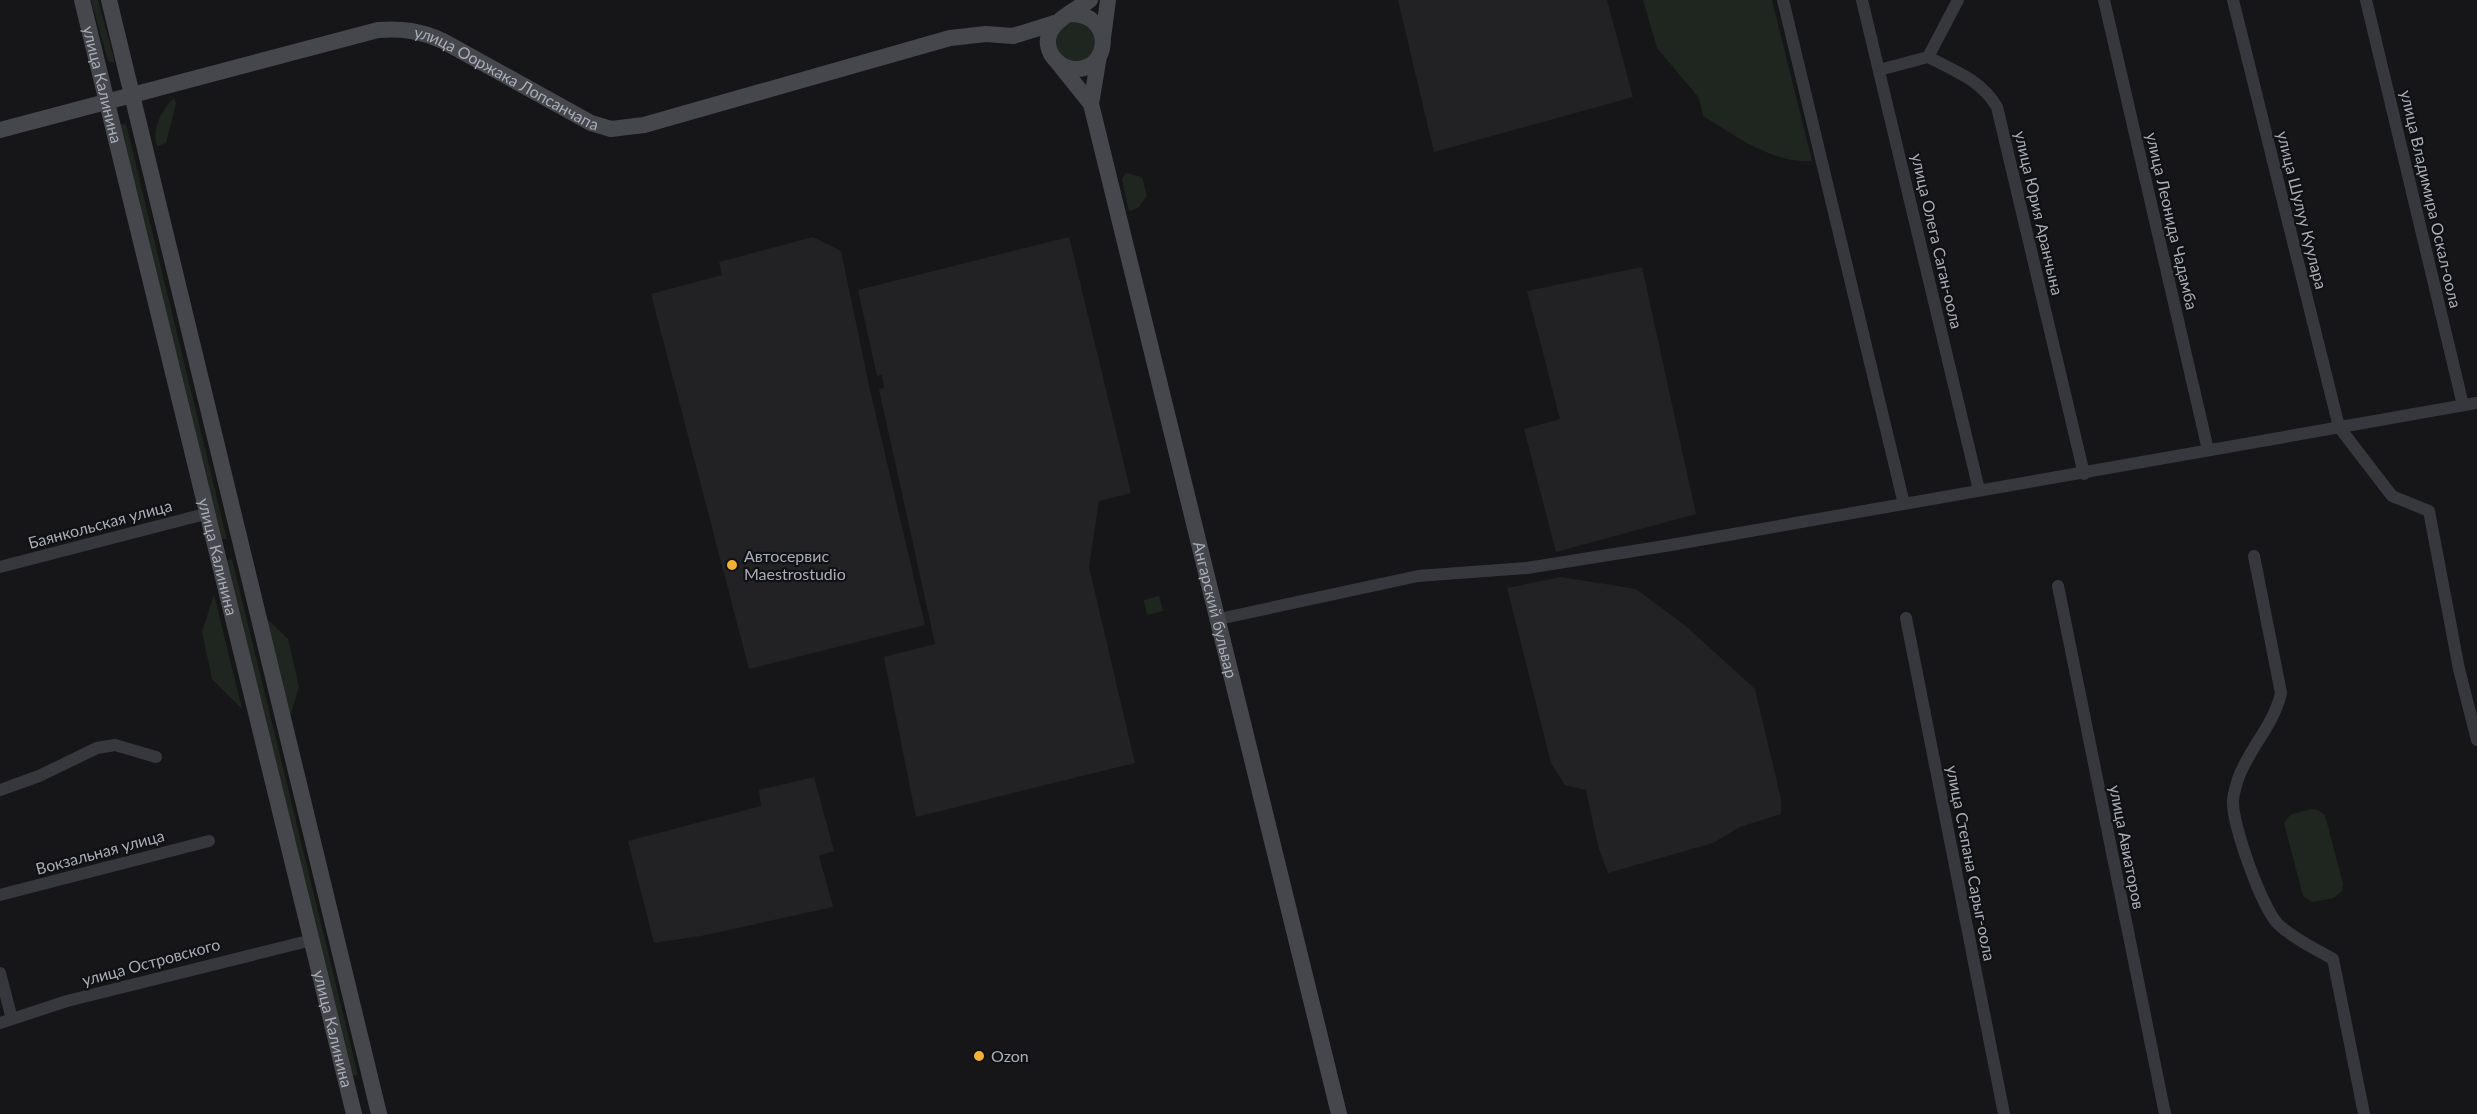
<svg xmlns="http://www.w3.org/2000/svg" width="2477" height="1114" viewBox="0 0 2477 1114" font-family="Lato,sans-serif">
	<rect width="100%" height="100%" fill="#161618"/>
	<!-- built -->
	<path fill="#222225" d="M1398 0H1607L1633 97 1434 152Z
		M813 237 841 251 870 390 925 625 749 669 651 294 722 275 719 262Z
		M1069 237 1131 493 1099 501 1089 567 1135 763 916 817 884 657 935 644 879 389 884 388 882 375 877 376 858 290Z
		M1642 267 1696 514 1556 552 1524 429 1560 419 1527 291Z
		M1561 577 1636 589 1687 627 1755 689 1781 799V814L1740 827 1713 843 1608 873 1598 846 1586 790 1565 785 1551 763 1507 588Z
		M814 777 834 851 819 856 833 907 701 936 654 943 628 841 761 806 759 790Z"/>
	<!-- green -->
	<path fill="#1e261f" d="M91 0H98L115 63 108 61Z
		M1643 0H1772L1812 161C1773 164 1736 136 1703 116L1699 98 1657 48Z
		M1075 18 1094 28 1097 50 1080 64 1059 58 1053 36Z
		M174 98 176 104 166 143 157 146C151 129 162 110 174 98Z
		M126 124 227 539H219L117 125Z
		M1126 173 1142 177 1147 196 1138 208 1130 211 1128 208 1122 178Z
		M232 559 358 1075 350 1076 224 561Z
		M214 594 242 709 212 679 202 632Z
		M1159 596 1163 611 1147 615 1144 600Z
		M263 615 288 639 299 687 290 717Z
		M2310 809 2318 810 2325 815 2343 884 2342 891 2334 898 2312 902 2303 896 2284 823 2290 815Z"/>
	<g fill="none" stroke-linecap="round" stroke-linejoin="round">
		<!-- street -->
		<path stroke="#37383d" stroke-width="12" d="M1783 0 1904 504
			M1862 0 1979 490
			M1958 0 1928 57C1955 71 1981 80 1997 107L2084 474
			M2104 0 2208 450
			M2233 0 2339 427 2392 496 2429 511 2459 669 2477 740
			M2366 0 2463 405
			M1879 70 1928 57
			M2254 556 2281 693C2274 725 2249 748 2238 779 2236 786 2233 794 2233 801 2232 824 2262 909 2279 925 2294 939 2316 949 2333 959L2364 1114
			M0 567 209 513
			M2058 586 2165 1114
			M1906 618 2004 1114
			M1219 619 1418 576 1527 568 1671 545 2477 403
			M0 790 39 776 97 748 115 745 156 757
			M0 895 209 841
			M0 973 12 1019
			M0 1023 67 1001 312 940"/>
		<!-- secondary -->
		<g stroke="#45474d" stroke-width="16">
			<path id="s1" d="M82 0 354 1114"/>
			<path d="M109 0 379 1114"/>
			<path d="M1071 14C1115 14 1111 72 1073 69 1064 68 1056 62 1051 54 1037 26 1072 13 1090 0"/>
			<path d="M1103 38 1108 0"/>
			<path id="s2" d="M1059 64 1091 104 1339 1114"/>
			<path d="M1091 104 1099 56"/>
			<path id="s3" d="M0 130 378 30C402 28 421 31 443 41L591 123 611 129 644 125 950 38 986 34 1013 36 1055 23"/>
		</g>
	</g>
	<!-- markers -->
	<g fill="#f2b134" stroke="#111113" stroke-width="2">
		<circle cx="732" cy="565" r="6"/>
		<circle cx="979" cy="1056" r="6"/>
	</g>
	<g text-anchor="middle" stroke-width="4.5" stroke-linejoin="round" paint-order="stroke">
		<!-- street labels -->
		<g font-size="16" fill="#a8adb8" stroke="#111113">
			<text dy="6" stroke="none"><textPath href="#s3" startOffset="531">улица Ооржака Лопсанчапа</textPath></text>
			<text dy="6" stroke="none"><textPath href="#s1" startOffset="87">улица Калинина</textPath></text>
			<text transform="translate(2431 199) rotate(77)" y="6">улица Владимира Оскал-оола</text>
			<text transform="translate(2302 210) rotate(76)" y="6">улица Шулуу Куулара</text>
			<text transform="translate(2039 213) rotate(77)" y="6">улица Юрия Аранчына</text>
			<text transform="translate(2172 221) rotate(77)" y="6">улица Леонида Чадамба</text>
			<text transform="translate(1937 241) rotate(77)" y="6">улица Олега Саган-оола</text>
			<text transform="translate(100 524) rotate(-15)" y="6">Баянкольская улица</text>
			<text dy="6" stroke="none"><textPath href="#s1" startOffset="573">улица Калинина</textPath></text>
			<text dy="6" stroke="none"><textPath href="#s2" startOffset="572">Ангарский бульвар</textPath></text>
			<text transform="translate(2127 847) rotate(79)" y="6">улица Авиаторов</text>
			<text transform="translate(100 852) rotate(-15)" y="6">Вокзальная улица</text>
			<text transform="translate(1971 863) rotate(79)" y="6">улица Степана Сарыг-оола</text>
			<text transform="translate(151 962) rotate(-15)" y="6">улица Островского</text>
			<text dy="6" stroke="none"><textPath href="#s1" startOffset="1059">улица Калинина</textPath></text>
		</g>
		<!-- poi labels -->
		<g font-size="16" fill="#a8adb8" stroke="#111113" text-anchor="start">
			<text x="744" y="562">Автосервис<tspan x="744" dy="18">Maestrostudio</tspan></text>
			<text x="991" y="1062">Ozon</text>
		</g>
	</g>
</svg>
